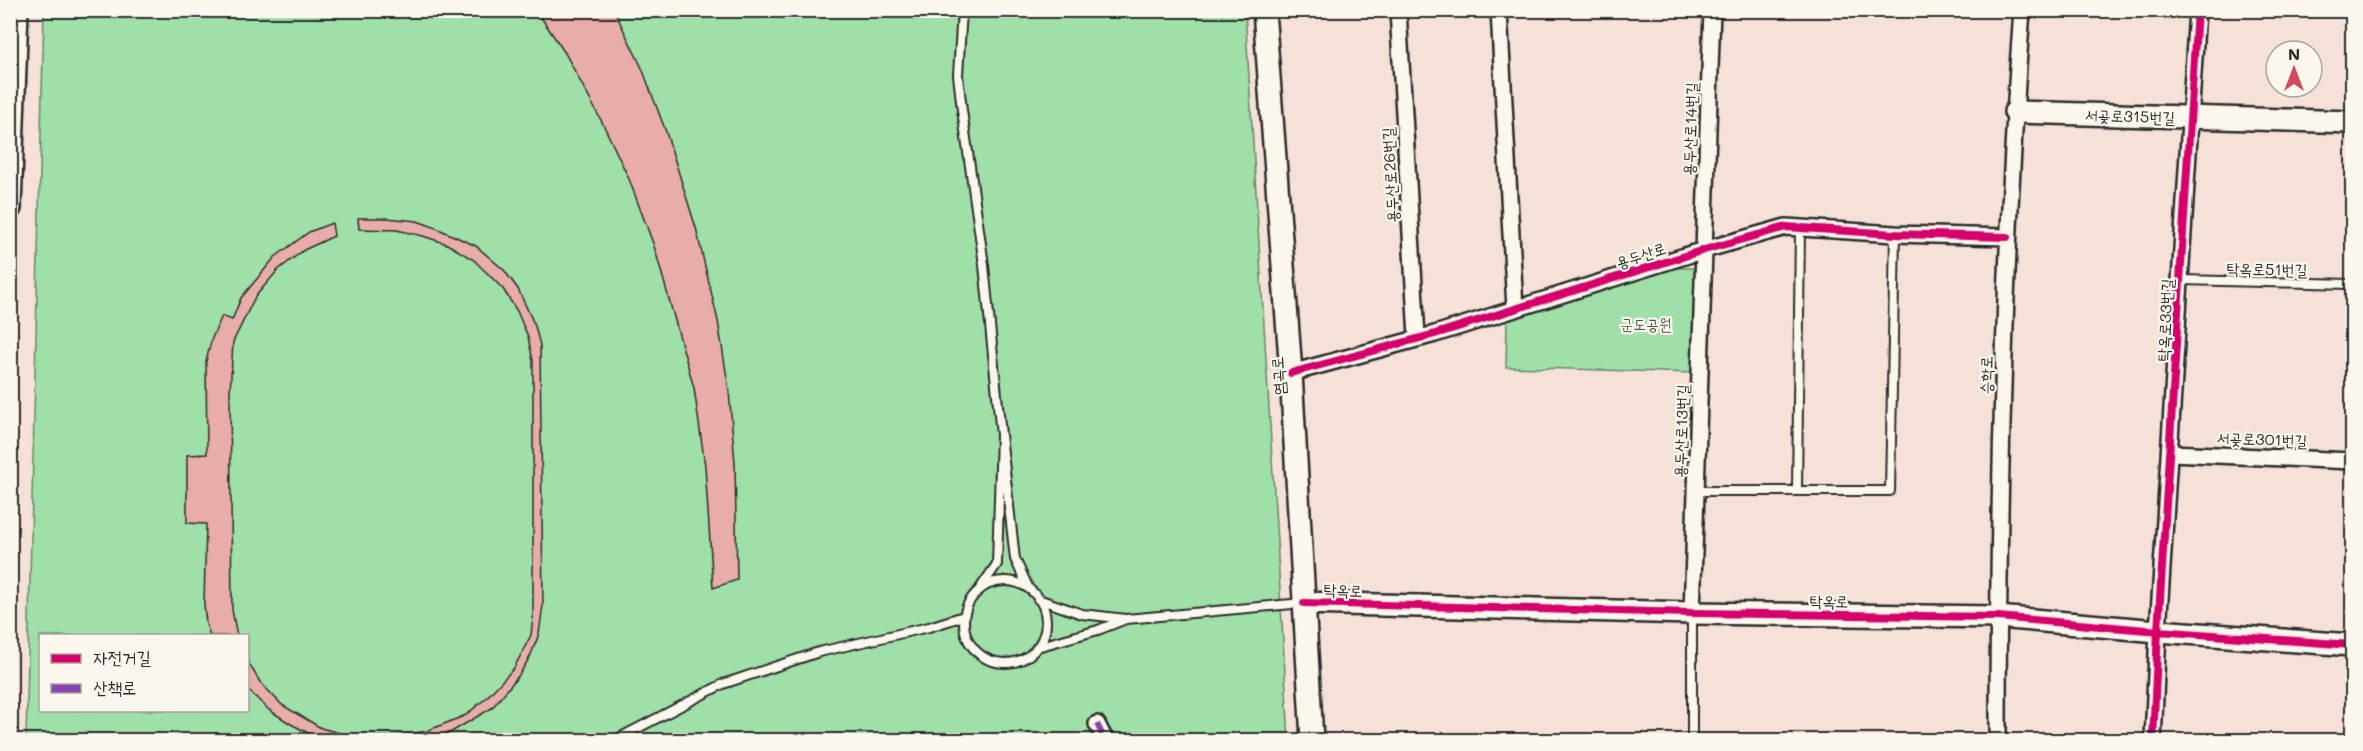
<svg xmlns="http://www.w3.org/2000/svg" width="2363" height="751" viewBox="0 0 2363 751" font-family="Mali,'Poor Story',sans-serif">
	<rect width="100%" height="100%" fill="#f5e1d8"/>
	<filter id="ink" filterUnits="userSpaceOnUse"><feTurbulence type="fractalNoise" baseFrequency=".0167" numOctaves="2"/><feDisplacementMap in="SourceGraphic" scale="12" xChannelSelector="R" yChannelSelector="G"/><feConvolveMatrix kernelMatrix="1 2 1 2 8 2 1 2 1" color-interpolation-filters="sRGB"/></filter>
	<g filter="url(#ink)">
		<!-- green -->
		<path fill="#9fe0a9" stroke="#65866a" stroke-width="1.5" fill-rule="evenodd" d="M44 11H1245L1289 740H26ZM40 636H248V710H40Z
			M1667 268H1695L1692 373 1506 367 1507 321Z"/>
		<!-- building -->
		<path fill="#e8ada8" stroke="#2b2b2b" stroke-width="1.5" d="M536 10H614L642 68 666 132 696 228 718 321 729 391 735 463 737 580 713 588 705 466 694 388 654 246 629 179 603 124 565 53Z
			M358 218H387L417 221 434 227 476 246 504 270 518 289 535 326 540 345 543 605 539 634 530 657 519 675 492 708 448 734 431 740H327L320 739 291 724 269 710 248 690V662L260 682 282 705 321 728 354 737H392L427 731 466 715 486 698 514 668 531 635 533 617V361L528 337 517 311 503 289 474 260 447 244 423 236 397 230 359 229Z
			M332 223 334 236 304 250 278 270 255 297 233 342 230 393 232 610 237 636H210L206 624 204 604 206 524 187 523V455L207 454 206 361 212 338 222 316 232 320 241 298 275 257 309 232Z"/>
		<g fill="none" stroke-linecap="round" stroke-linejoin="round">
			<defs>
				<path id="lane" d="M962 10 958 75 962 110 984 265 1001 435
					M2181 280 2352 284
					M1697 491H1890L1895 234
					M1797 491 1800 228
					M964 622a41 41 0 1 1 82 0a41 41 0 1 1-82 0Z
					M979 590 997 564 1001 435 1015 559 1029 589
					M1692 613V740
					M1126 619 1303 603
					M1037 647 1098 630 1126 619 1082 614 1038 599
					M615 740 723 684 819 652 929 627 964 616"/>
				<path id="street" d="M1398 10 1417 337
					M1499 10 1515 309
					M1291 373 1435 334 1704 250 1786 227 1895 234 2007 237
					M2171 453 2352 461
					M1692 613 1712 10
					M1097 724 1105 740
					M1998 740C1998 497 2004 253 2022 10
					M2153 740 2158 631 2197 10"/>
				<path id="secondary" d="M1264 10 1291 373 1312 740
					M2015 112 2352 122
					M10 208 17 10
					M1304 603 1692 613 1998 617 2158 631 2352 645"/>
			</defs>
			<!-- lane casing -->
			<use href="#lane" stroke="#2b2b2b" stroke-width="12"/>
			<!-- street casing -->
			<use href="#street" stroke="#2b2b2b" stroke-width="20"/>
			<!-- secondary casing -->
			<use href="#secondary" stroke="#2b2b2b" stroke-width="26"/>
			<!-- lane -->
			<use href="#lane" stroke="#fbf7ec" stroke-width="8"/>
			<!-- street -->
			<use href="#street" stroke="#fbf7ec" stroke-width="15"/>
			<!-- secondary -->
			<use href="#secondary" stroke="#fbf7ec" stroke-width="21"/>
			<!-- quiet -->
			<path stroke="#8e44ad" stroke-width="6" stroke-dasharray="12 6" stroke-linecap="butt" d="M1097 724 1105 740"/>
			<defs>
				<path id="cycleway" d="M1291 373 1435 334 1704 250 1786 227 1895 234 2007 237
					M1304 603 1692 613 1998 617 2158 631 2352 645
					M2153 740 2158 631 2197 10"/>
			</defs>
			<!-- cycleway casing -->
			<use href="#cycleway" stroke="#fbf7ec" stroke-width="11"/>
			<!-- cycleway -->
			<use href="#cycleway" stroke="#d6006c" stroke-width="8"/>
		</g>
	</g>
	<g text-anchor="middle" stroke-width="4.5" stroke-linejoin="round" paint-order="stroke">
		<!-- street labels -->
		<g font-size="16" fill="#2b2b2b" stroke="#fbf7ec">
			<text transform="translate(2130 116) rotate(2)" y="6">서곶로315번길</text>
			<text transform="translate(1690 129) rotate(-88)" y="6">용두산로14번길</text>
			<text transform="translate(1390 175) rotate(-93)" y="6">용두산로26번길</text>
			<text transform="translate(1641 255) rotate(-18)" y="6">용두산로</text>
			<text transform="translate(2267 269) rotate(1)" y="6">탁옥로51번길</text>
			<text transform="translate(2165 320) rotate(-87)" y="6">탁옥로33번길</text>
			<text transform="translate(1986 375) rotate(-89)" y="6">승학로</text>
			<text transform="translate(1278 376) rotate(-94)" y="6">염곡로</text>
			<text transform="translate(1681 431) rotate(-88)" y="6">용두산로13번길</text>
			<text transform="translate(2262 439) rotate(2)" y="6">서곶로301번길</text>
			<text transform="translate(1343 590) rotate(2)" y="6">탁옥로</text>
			<text transform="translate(1829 601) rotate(1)" y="6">탁옥로</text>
		</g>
		<!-- park labels -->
		<g font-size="16" fill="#48584a" stroke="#fbf7ec">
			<text x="1646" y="330">군도공원</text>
		</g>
	</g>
	<!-- margin -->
	<rect width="2363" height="751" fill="none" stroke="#fbf7ec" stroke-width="36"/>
	<rect x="18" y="18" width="2327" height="715" fill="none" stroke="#2b2b2b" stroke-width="2" filter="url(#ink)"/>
	<!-- legend -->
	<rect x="39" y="634" width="210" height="78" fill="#fbf7ec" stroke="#a8a59f" stroke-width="1.5"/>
	<rect x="51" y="654" width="30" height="9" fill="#d6006c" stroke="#a8a59f" stroke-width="1.5"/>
	<text x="93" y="664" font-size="18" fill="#2b2b2b">자전거길</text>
	<rect x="51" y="684" width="30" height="9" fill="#8e44ad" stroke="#a8a59f" stroke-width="1.5"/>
	<text x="93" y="694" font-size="18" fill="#2b2b2b">산책로</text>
	<!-- north arrow -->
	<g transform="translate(2294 69)"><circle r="28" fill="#fbf7ec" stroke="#a8a59f" stroke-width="1.5"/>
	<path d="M0-4.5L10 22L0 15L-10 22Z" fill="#d1495b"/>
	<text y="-9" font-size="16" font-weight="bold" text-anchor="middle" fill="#2b2b2b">N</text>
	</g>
</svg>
